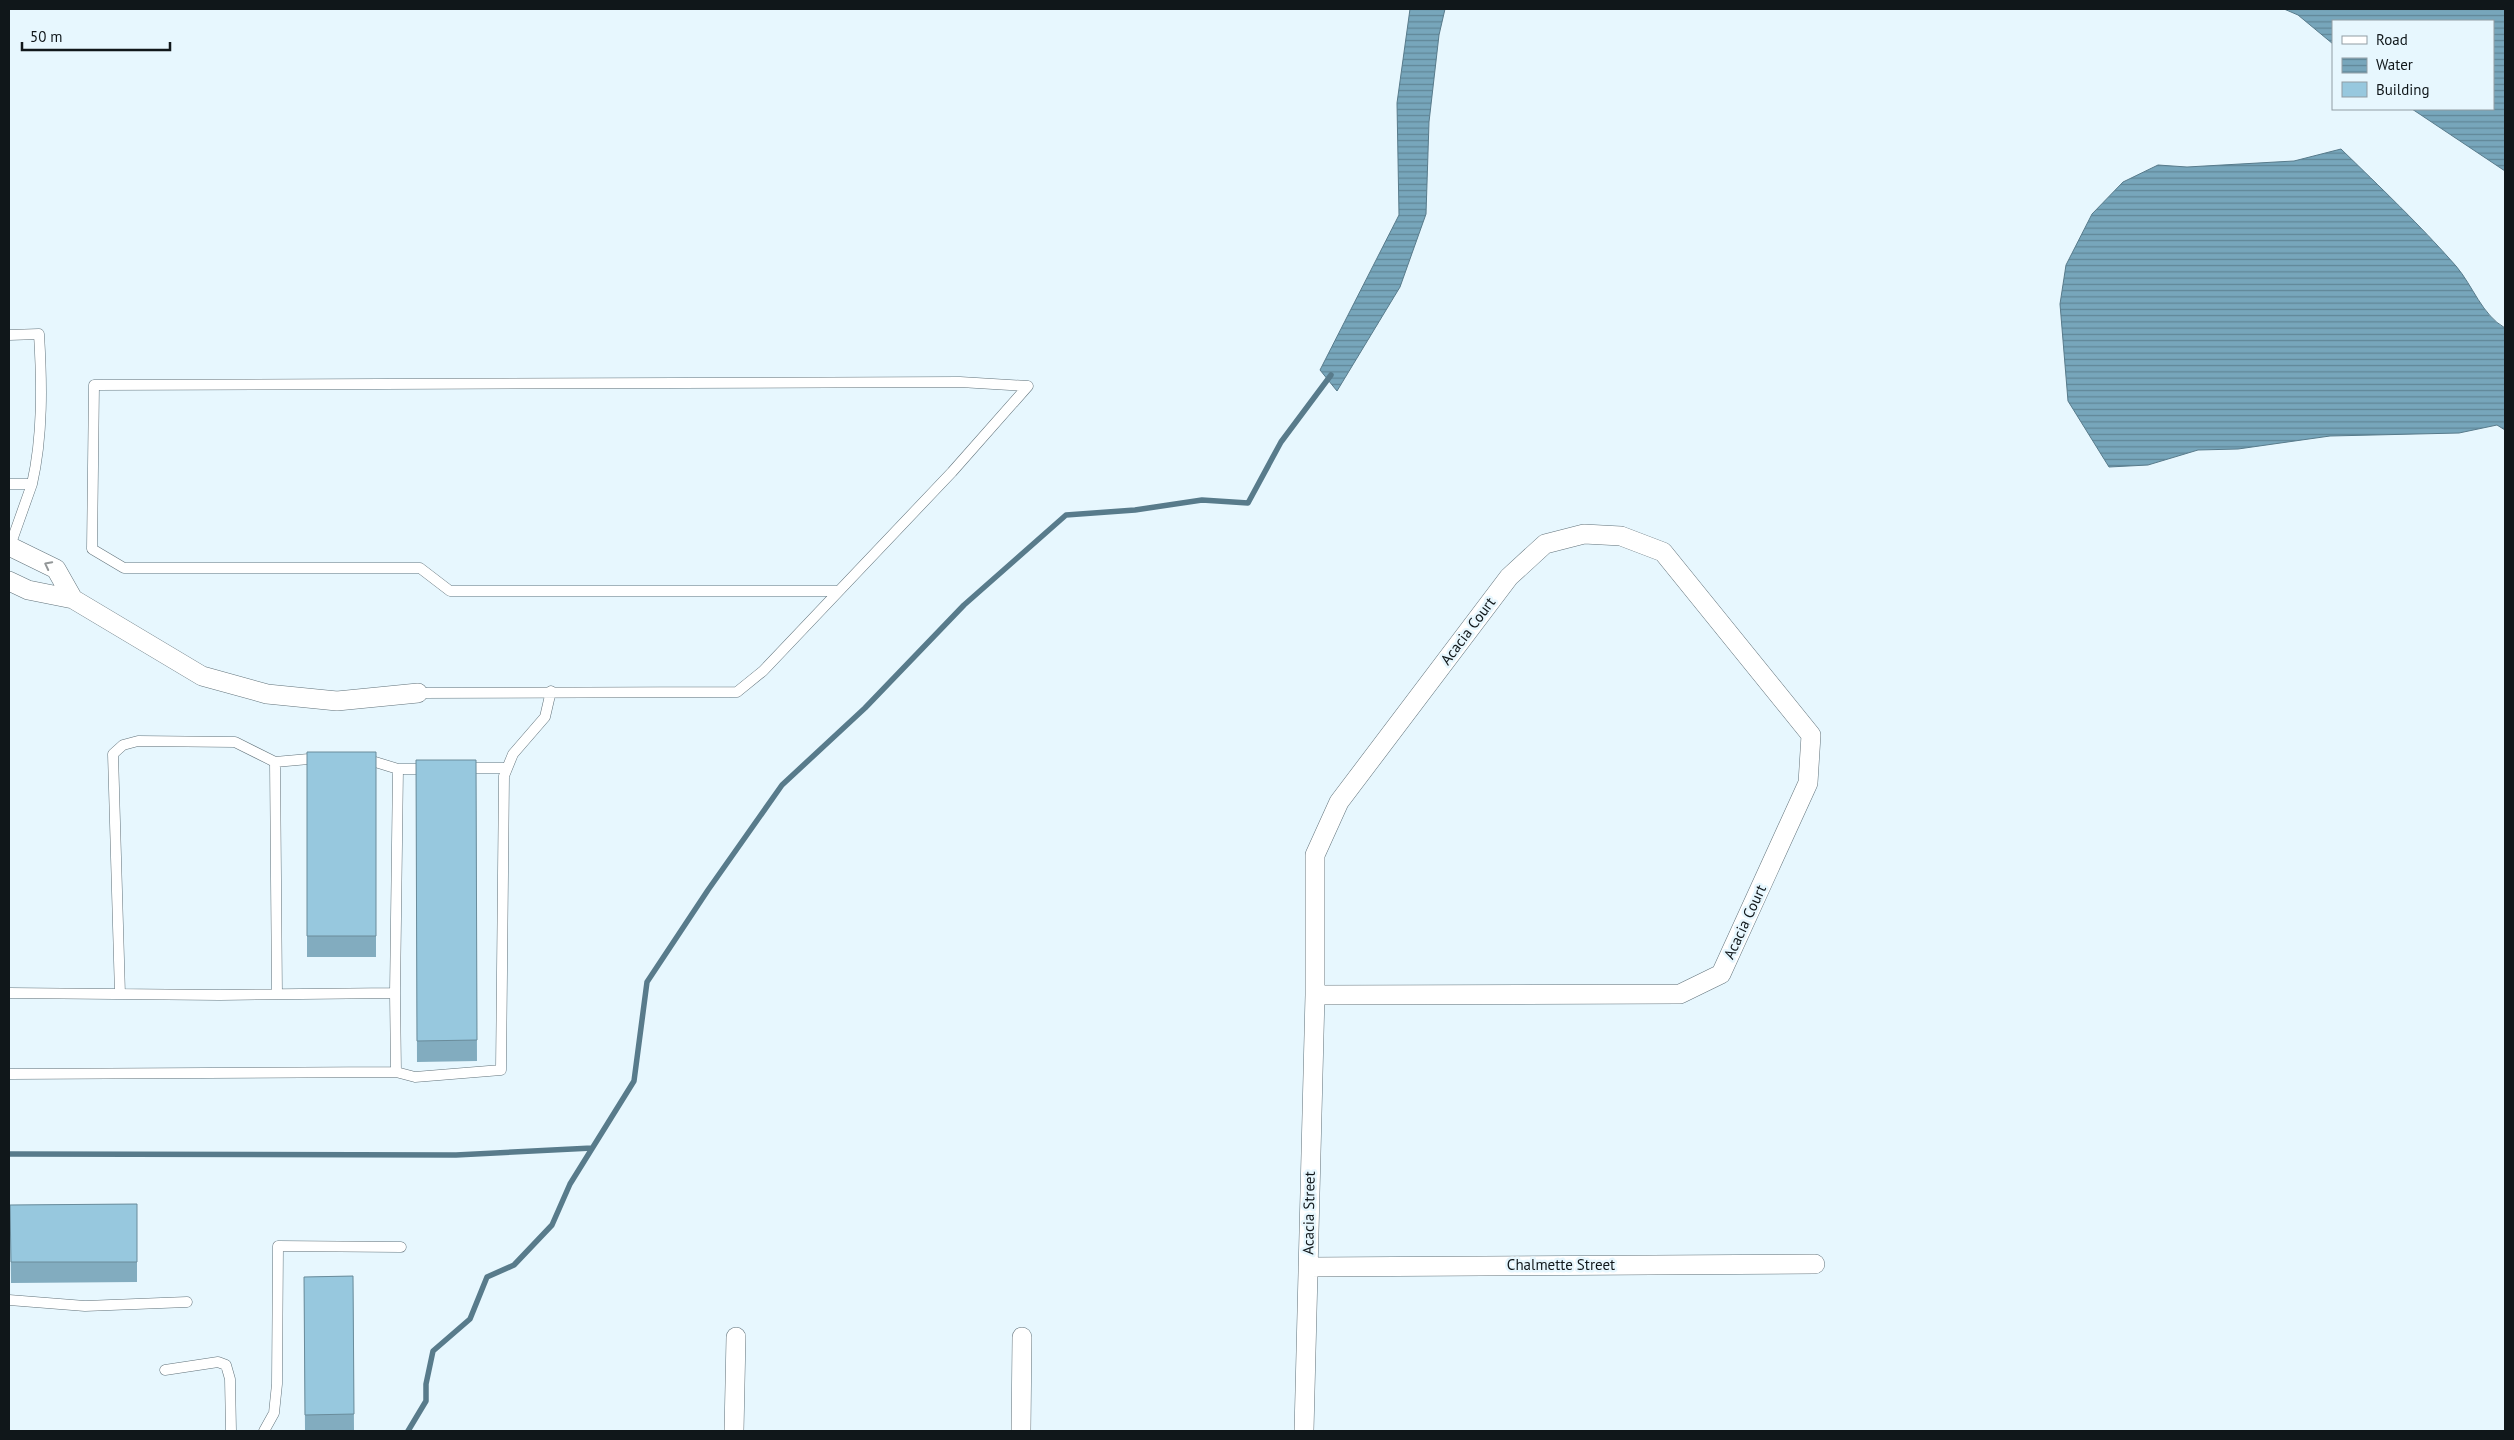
<svg xmlns="http://www.w3.org/2000/svg" width="2514" height="1440" viewBox="0 0 2514 1440" font-family="'PT Sans',sans-serif">
	<defs>
		<pattern id="water-rules" width="6" height="5" patternUnits="userSpaceOnUse" patternTransform="scale(1.25)"><rect width="6" height="5" fill="#77a6bb"/><path d="M0 2.5h6" fill="none" stroke="#608697"/></pattern>
	</defs>
	<rect width="100%" height="100%" fill="#e7f7fe"/>
	<!-- water -->
	<path fill="url(#water-rules)" stroke="#587b8b" d="M1410 9H1445L1439 35 1429 122 1426 214 1400 287 1337 391 1320 370 1399 215 1397 103Z
		M2284 9H2505V171L2412 109H2493V21H2333V44L2298 15Z
		M2341 149C2380 187 2420 225 2456 266 2473 286 2482 315 2505 328V430L2497 425 2459 433 2330 436 2238 449 2198 450 2148 465 2109 467 2068 401 2060 304 2066 265 2092 214 2123 182 2158 165 2187 167 2294 161Z"/>
	<g fill="none" stroke-linecap="round" stroke-linejoin="round">
		<!-- stream -->
		<path stroke="#587b8b" stroke-width="5.5" d="M9 1154 456 1155 592 1148
			M408 1431 426 1401V1384L433 1351 470 1319 487 1277 514 1265 552 1225 570 1184 634 1081 647 982 708 890 782 785 865 708 964 605 1066 515 1135 510 1202 500 1248 503 1281 442 1331 375"/>
		<defs>
			<path id="service" d="M9 335 39 334C42 383 43 436 32 484H9
				M10 546 32 484
				M418 693 737 692 763 671 952 472 1028 386 960 382 94 385 92 549 124 568H420L450 591H839
				M362 760 372 761 398 769H429
				M463 768H507
				M9 993 220 995 395 993 396 1072 415 1077 501 1070 504 776 513 754 545 717 551 691
				M395 993 398 769
				M120 994 113 754 123 745 138 741 235 742 275 762
				M277 994 275 762 320 758
				M9 1074 396 1072
				M9 1300 85 1306 187 1302
				M165 1370 218 1362 226 1365 230 1379 231 1431
				M264 1431 274 1413 277 1384 278 1246 401 1247"/>
			<path id="minor" d="M1584 534 1621 536 1663 552 1811 735 1808 783 1721 974 1680 994 1315 995V855L1339 802 1509 577 1545 544Z
				M9 546 56 569 73 599
				M9 581 28 590 73 599 202 676 267 694 337 701 418 693
				M1308 1267 1815 1264
				M734 1431 736 1337
				M1021 1431 1022 1337
				M1304 1431 1315 995"/>
		</defs>
		<!-- service casing -->
		<use href="#service" stroke="#61727a" stroke-width="11"/>
		<!-- minor casing -->
		<use href="#minor" stroke="#61727a" stroke-width="20"/>
		<!-- service -->
		<use href="#service" stroke="#fff" stroke-width="10"/>
		<!-- minor -->
		<use href="#minor" stroke="#fff" stroke-width="19"/>
	</g>
	<!-- wall -->
	<path fill="#82acbf" d="M307 752H376V957H307Z
		M416 760H476L477 1061 417 1062Z
		M137 1204V1282L11 1283 10 1205Z
		M353 1276 354 1431H305L304 1277Z"/>
	<!-- building -->
	<path fill="#97c8de" stroke="#6a8c9b" d="M307 752H376V936H307Z
		M416 760H476L477 1040 417 1041Z
		M137 1204V1262H11L10 1205Z
		M353 1276 354 1414 305 1415 304 1277Z"/>
	<!-- one-way arrows -->
	<defs><path id="oneway-chevron" d="M-2-3.5L2.5 0L-2 3.5" fill="none" stroke-width="1.6" stroke-linecap="round" stroke-linejoin="round" transform="scale(1.25)"/></defs>
	<use stroke="#939798" href="#oneway-chevron" transform="translate(48 565) rotate(-153)"/>
	<g text-anchor="middle" stroke-width="5" stroke-linejoin="round" paint-order="stroke">
		<!-- street labels -->
		<g font-size="15" fill="#10171a" stroke="#e7f7fe">
			<text transform="translate(1468 631) rotate(-53)" y="5">Acacia Court</text>
			<text transform="translate(1745 922) rotate(-65)" y="5">Acacia Court</text>
			<text transform="translate(1309 1213) rotate(-89)" y="5">Acacia Street</text>
			<text x="1561" y="1270">Chalmette Street</text>
		</g>
	</g>
	<!-- border -->
	<rect width="2514" height="1440" fill="none" stroke="#10171a" stroke-width="20"/>
	<!-- legend -->
	<rect x="2332" y="20" width="162" height="90" fill="#e7f7fe" stroke="#919da3"/>
	<rect x="2342" y="36" width="25" height="8" fill="#ffffff" stroke="#919da3"/>
	<text x="2376" y="45" font-size="15" fill="#10171a">Road</text>
	<rect x="2342" y="58" width="25" height="15" fill="url(#water-rules)" stroke="#919da3"/>
	<text x="2376" y="70" font-size="15" fill="#10171a">Water</text>
	<rect x="2342" y="82" width="25" height="15" fill="#97c8de" stroke="#919da3"/>
	<text x="2376" y="95" font-size="15" fill="#10171a">Building</text>
	<!-- scale -->
	<path d="M22 42v8h148v-8" fill="none" stroke="#10171a" stroke-width="2.5"/>
	<text x="30" y="42" font-size="15" fill="#10171a" stroke="#e7f7fe" stroke-width="4" paint-order="stroke">50 m</text>
</svg>
